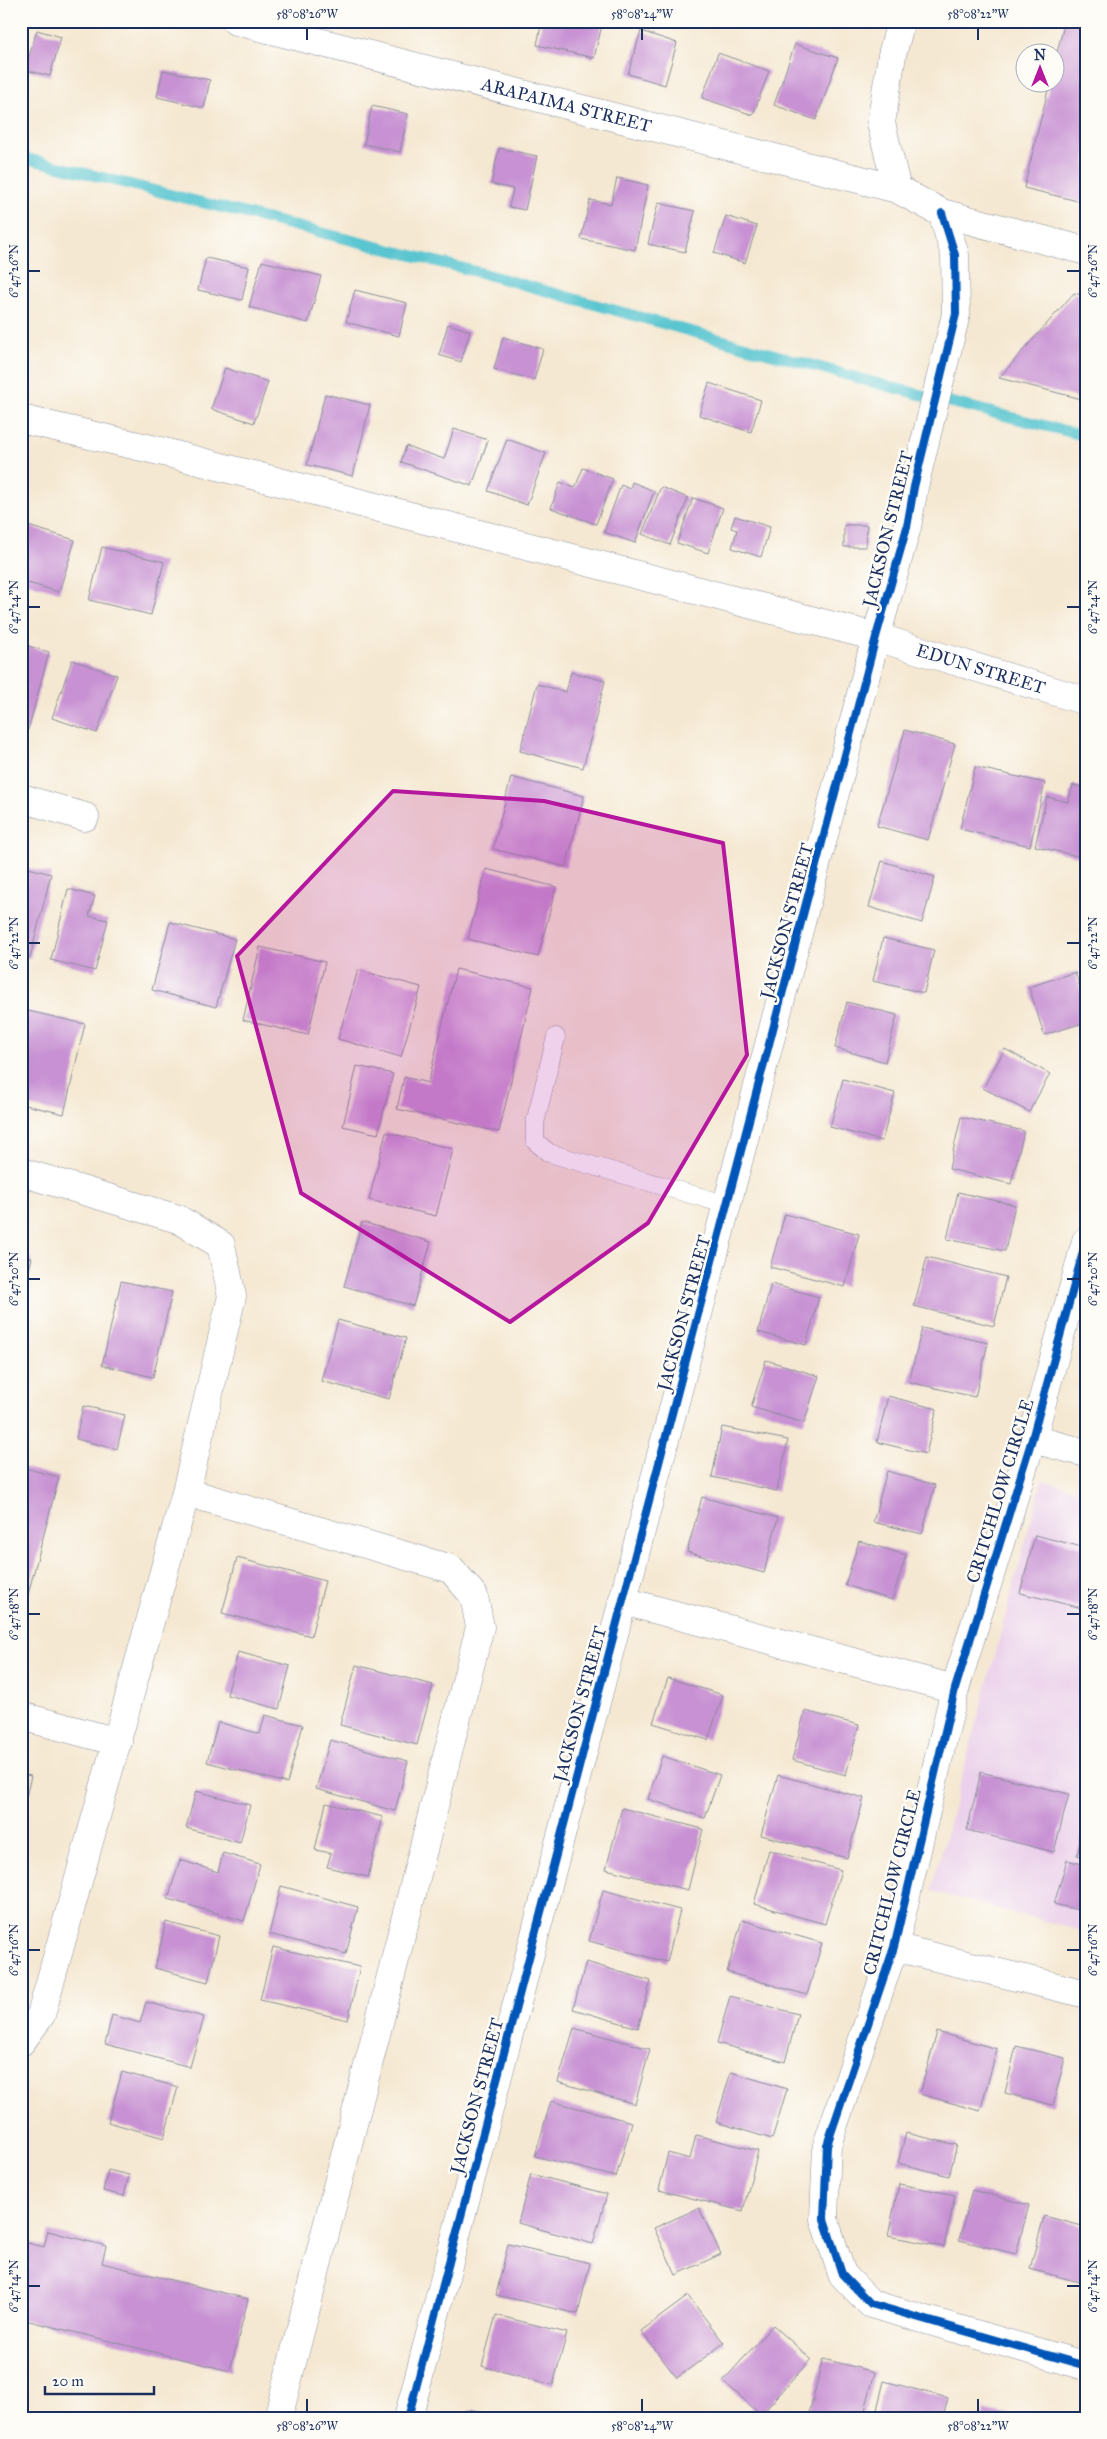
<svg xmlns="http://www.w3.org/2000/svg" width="1107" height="2439" viewBox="0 0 1107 2439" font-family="'IM FELL Great Primer',serif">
	<rect width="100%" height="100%" fill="#fdfcf7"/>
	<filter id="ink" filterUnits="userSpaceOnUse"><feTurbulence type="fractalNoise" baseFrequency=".02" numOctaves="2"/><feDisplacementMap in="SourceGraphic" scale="10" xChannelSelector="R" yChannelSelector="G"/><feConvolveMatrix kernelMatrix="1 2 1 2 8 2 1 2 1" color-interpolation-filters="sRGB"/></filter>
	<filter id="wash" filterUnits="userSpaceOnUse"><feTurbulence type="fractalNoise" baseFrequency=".0096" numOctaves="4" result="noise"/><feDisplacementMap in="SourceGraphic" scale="20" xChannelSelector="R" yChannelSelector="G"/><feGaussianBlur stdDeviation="1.12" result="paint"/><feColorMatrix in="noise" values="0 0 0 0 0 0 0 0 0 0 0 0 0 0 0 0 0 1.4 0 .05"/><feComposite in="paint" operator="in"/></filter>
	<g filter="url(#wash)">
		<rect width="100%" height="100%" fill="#f5e8d2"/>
		<!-- built -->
		<path fill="#ebd1eb" d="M1042 1480 1086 1492V1932L931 1891Z"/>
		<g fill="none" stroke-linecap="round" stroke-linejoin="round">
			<!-- stream -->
			<path stroke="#58c5d0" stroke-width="11" d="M21 157 482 273 890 387 1086 436"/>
		</g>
		<g id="blocks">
			<!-- building -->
			<path fill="#c791d3" d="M542 21H603L594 58 537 45Z
				M1065 21H1086V203L1024 188 1050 82H1054V64Z
				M37 30 61 37 50 76 25 70Z
				M641 31 677 43 665 85 628 74Z
				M795 44 838 58 816 120 774 105Z
				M718 53 769 71 753 115 702 98Z
				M163 70 210 80 204 108 157 97Z
				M372 106 408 114 400 152 364 144Z
				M499 148 537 156 525 210 509 207 513 189 491 184Z
				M617 178 648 185 635 250 581 239 590 200 611 204Z
				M658 203 695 211 685 252 648 244Z
				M726 216 757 226 745 263 714 253Z
				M206 258 249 267 242 300 198 290Z
				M262 261 321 276 308 323 249 307Z
				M355 290 407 303 399 336 346 322Z
				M1074 293 1086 296V400L999 378Z
				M448 324 470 331 461 362 439 355Z
				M503 337 543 349 534 380 494 369Z
				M225 368 268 382 254 423 211 409Z
				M709 383 761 400 751 432 699 415Z
				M325 394 370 405 353 476 307 465Z
				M454 429 488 440 472 486 401 462 406 446 444 459Z
				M507 439 546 453 527 505 488 491Z
				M583 468 613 479 596 524 551 508 560 482 575 488Z
				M632 482 654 491 635 543 604 532 621 485 630 489Z
				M661 487 688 498 670 545 642 534Z
				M693 498 723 508 708 553 677 543Z
				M735 516 770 527 761 557 732 548 737 530 731 528Z
				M844 525H867L866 547H844Z
				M28 526 75 540 59 592 21 581V550Z
				M102 547 164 562 151 615 89 600Z
				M21 644 49 652 28 730 21 728Z
				M72 660 117 675 97 733 52 718Z
				M571 672 605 681 583 768 520 751 537 684 566 692Z
				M905 730 955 744 928 840 877 826Z
				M975 767 1045 783 1030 846 960 829Z
				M511 777 584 796 566 867 493 849Z
				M1073 785 1086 788V839L1081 857 1035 846 1047 797 1068 802Z
				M882 861 935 877 922 923 869 907Z
				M21 866 51 874 30 958 21 956Z
				M486 869 556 887 538 957 468 939Z
				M68 889 95 896 89 916 108 920 95 971 51 960Z
				M170 922 235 939 216 1007 152 990Z
				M883 938 934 950 924 993 873 981Z
				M260 947 325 962 308 1035 243 1020Z
				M456 969 533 987 499 1132 397 1109 404 1077 428 1083Z
				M358 970 421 987 401 1057 338 1039Z
				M1075 972 1086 1006V1022L1044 1035 1029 987Z
				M847 1002 897 1015 885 1062 835 1048Z
				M28 1011 85 1024 64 1114 21 1104V1040Z
				M1005 1049 1050 1074 1029 1112 983 1088Z
				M357 1066 393 1074 378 1134 343 1126Z
				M843 1079 895 1093 882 1141 830 1127Z
				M961 1117 1024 1131 1011 1184 949 1169Z
				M386 1132 453 1149 436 1216 369 1200Z
				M958 1192 1015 1205 1005 1251 947 1239Z
				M785 1214 859 1234 845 1287 770 1267Z
				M362 1222 431 1242 413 1306 344 1286Z
				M21 1255 32 1258 22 1299H21Z
				M927 1257 1006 1277 994 1326 914 1306Z
				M121 1281 172 1292 153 1377 102 1365Z
				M771 1284 819 1297 806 1345 758 1332Z
				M338 1320 406 1338 389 1399 321 1381Z
				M922 1328 988 1343 975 1397 909 1382Z
				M766 1360 819 1376 804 1423 751 1407Z
				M888 1396 937 1409 926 1454 877 1442Z
				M83 1406 125 1415 117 1449 76 1439Z
				M722 1427 788 1440 777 1491 712 1477Z
				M21 1467 59 1477 22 1617H21Z
				M887 1471 935 1485 922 1534 873 1522Z
				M702 1497 778 1518 764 1573 687 1552Z
				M1035 1535 1086 1548V1609L1020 1593Z
				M859 1541 906 1555 892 1600 845 1585Z
				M237 1558 325 1581 311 1636 222 1613Z
				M238 1652 290 1666 279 1709 227 1695Z
				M356 1665 433 1685 417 1745 340 1725Z
				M668 1678 723 1695 708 1740 653 1723Z
				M805 1711 859 1725 846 1775 792 1760Z
				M265 1715 303 1725 287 1783 207 1762 218 1722 260 1734Z
				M330 1740 408 1761 395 1811 316 1789Z
				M662 1756 720 1775 705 1818 648 1799Z
				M981 1772 1069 1794 1054 1852 967 1830Z
				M21 1774 31 1776 22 1814H21Z
				M778 1775 864 1798 847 1858 761 1835Z
				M196 1791 250 1805 240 1843 186 1828Z
				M326 1803 383 1817 368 1877 327 1867 331 1853 315 1850Z
				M622 1808 703 1829 688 1890 606 1869Z
				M1086 1821V1857L1077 1855Z
				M769 1850 841 1870 825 1924 754 1904Z
				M223 1853 260 1864 244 1921 168 1899 180 1860 218 1872Z
				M1067 1860 1086 1865V1912L1054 1904Z
				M281 1886 358 1907 346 1954 269 1934Z
				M603 1890 680 1910 667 1962 589 1941Z
				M742 1920 822 1943 807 1995 727 1972Z
				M166 1922 219 1936 208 1982 155 1968Z
				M273 1947 360 1967 348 2020 260 2000Z
				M586 1962 651 1981 638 2028 573 2009Z
				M730 1996 798 2014 785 2062 717 2043Z
				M146 2002 204 2017 190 2067 105 2044 112 2015 140 2023Z
				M574 2028 650 2049 635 2104 558 2082Z
				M937 2032 997 2049 980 2111 920 2094Z
				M1016 2046 1065 2058 1053 2105 1005 2093Z
				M122 2072 178 2087 164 2138 108 2122Z
				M731 2072 787 2089 772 2139 716 2122Z
				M551 2101 632 2122 616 2177 535 2156Z
				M906 2133 957 2145 949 2176 898 2163Z
				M696 2135 758 2151 743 2211 659 2190 668 2153 690 2159Z
				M108 2170 129 2175 124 2196 103 2191Z
				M531 2174 607 2194 593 2244 518 2223Z
				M899 2184 955 2195 944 2247 888 2236Z
				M972 2190 1029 2205 1016 2254 959 2240Z
				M699 2208 721 2254 676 2275 654 2228Z
				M1044 2216 1086 2227V2257L1079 2282 1030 2269Z
				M48 2231 106 2246 102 2263 248 2299 230 2371 21 2319V2254L24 2242 44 2247Z
				M508 2244 590 2263 578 2314 496 2295Z
				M688 2296 724 2343 677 2378 641 2331Z
				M496 2315 567 2333 553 2385 482 2366Z
				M773 2325 811 2359 761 2415 723 2381Z
				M823 2359 875 2372 863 2418H808Z
				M884 2381 948 2398 943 2418H875Z
				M470 2409 498 2417V2418H467Z
				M984 2411 1008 2415V2418H983Z"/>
		</g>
	</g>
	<g filter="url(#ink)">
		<use href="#blocks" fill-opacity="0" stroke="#888c98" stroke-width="1"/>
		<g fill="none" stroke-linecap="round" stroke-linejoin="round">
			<defs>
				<path id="service" d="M556 1037 535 1123V1141L549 1153 728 1205"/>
				<g id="minor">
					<path id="s1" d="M236 21 897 189"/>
					<path d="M942 213 1086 251"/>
					<path id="s2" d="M21 419 164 452 876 637 1086 701"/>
					<path d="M21 798 85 817"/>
					<path d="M21 1172 178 1219 221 1245 232 1296 186 1492 41 2015 21 2042"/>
					<path d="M1086 1241 1032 1439 955 1689 894 1947 827 2145 824 2219 842 2274 871 2304 1086 2366"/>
					<path d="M1032 1439 1086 1453"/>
					<path d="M186 1492 451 1569 474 1596 480 1627 278 2418"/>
					<path d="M623 1601 955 1689"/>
					<path d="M21 1716 118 1742"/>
					<path d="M894 1947 1086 1994"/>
				</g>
				<path id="tertiary" d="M408 2418 876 637 907 527 914 487 956 314 955 255 942 213 897 189 881 123 892 55 901 21"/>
			</defs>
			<!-- service casing -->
			<use href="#service" stroke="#888c98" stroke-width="19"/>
			<!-- minor casing -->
			<use href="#minor" stroke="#888c98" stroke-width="29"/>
			<!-- tertiary casing -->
			<use href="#tertiary" stroke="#888c98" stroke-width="29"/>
			<!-- service -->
			<use href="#service" stroke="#fff" stroke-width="18"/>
			<!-- minor -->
			<use href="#minor" stroke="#fff" stroke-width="28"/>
			<!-- tertiary -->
			<use href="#tertiary" stroke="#fff" stroke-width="28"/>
			<defs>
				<path id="cycleway" d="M1086 1241 1032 1439 955 1689 894 1947 827 2145 824 2219 842 2274 871 2304 1086 2366
					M408 2418 876 637 907 527 914 487 956 314 955 255 942 213"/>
			</defs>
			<!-- cycleway casing -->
			<use href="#cycleway" stroke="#fdfcf7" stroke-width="11"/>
			<!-- cycleway -->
			<use href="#cycleway" stroke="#0057b8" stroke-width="8"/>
		</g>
	</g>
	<!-- marked area -->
	<path fill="#b5179e" fill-opacity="0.2" stroke="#b5179e" stroke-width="4" stroke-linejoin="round" d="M393 791 544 801 723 843 747 1055 648 1223 510 1322 301 1193 237 956Z"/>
	<!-- ticks -->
	<path fill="none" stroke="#1b2f5e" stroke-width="2" d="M307 28V40M642 28V40M978 28V40M28 271H40M1067 271H1080M28 607H40M1067 607H1080M28 943H40M1067 943H1080M28 1279H40M1067 1279H1080M28 1614H40M1067 1614H1080M28 1950H40M1067 1950H1080M28 2286H40M1067 2286H1080M307 2399V2412M642 2399V2412M978 2399V2412"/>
	<g text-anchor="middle" stroke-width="5" stroke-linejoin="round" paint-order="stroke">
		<!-- street labels -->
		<g font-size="18" fill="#1b2f5e" stroke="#fdfcf7">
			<text dy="6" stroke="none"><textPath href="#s1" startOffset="341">ARAPAIMA STREET</textPath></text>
			<text transform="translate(888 529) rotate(-76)" y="6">JACKSON STREET</text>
			<text dy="6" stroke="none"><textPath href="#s2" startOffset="992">EDUN STREET</textPath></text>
			<text transform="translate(787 921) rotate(-75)" y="6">JACKSON STREET</text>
			<text transform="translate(684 1313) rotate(-75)" y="6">JACKSON STREET</text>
			<text transform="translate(1000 1491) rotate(-73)" y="6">CRITCHLOW CIRCLE</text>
			<text transform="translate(580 1704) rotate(-75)" y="6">JACKSON STREET</text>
			<text transform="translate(892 1882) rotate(-76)" y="6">CRITCHLOW CIRCLE</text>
			<text transform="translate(477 2096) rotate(-75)" y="6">JACKSON STREET</text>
		</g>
	</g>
	<!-- margin -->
	<rect width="1107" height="2439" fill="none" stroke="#fdfcf7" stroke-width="55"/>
	<!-- north arrow -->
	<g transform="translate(1040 68)"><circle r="24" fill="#fdfcf7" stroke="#a3aaba"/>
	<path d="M0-4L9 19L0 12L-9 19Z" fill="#b5179e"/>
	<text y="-8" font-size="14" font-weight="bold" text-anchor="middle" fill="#1b2f5e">N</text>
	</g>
	<!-- scale -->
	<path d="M45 2386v8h109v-8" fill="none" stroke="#1b2f5e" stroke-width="2.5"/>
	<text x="52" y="2386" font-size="15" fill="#1b2f5e" stroke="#fdfcf7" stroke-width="4" paint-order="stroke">20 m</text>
	<rect x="28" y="28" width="1052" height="2384" fill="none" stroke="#1b2f5e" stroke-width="2"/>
	<g font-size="12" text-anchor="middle" fill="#1b2f5e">
		<text x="307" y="18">58°08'26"W</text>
		<text x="642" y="18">58°08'24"W</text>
		<text x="978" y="18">58°08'22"W</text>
		<text transform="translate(14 271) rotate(-90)" y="4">6°47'26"N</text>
		<text transform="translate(1093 271) rotate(-90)" y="4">6°47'26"N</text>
		<text transform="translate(14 607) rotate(-90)" y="4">6°47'24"N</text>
		<text transform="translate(1093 607) rotate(-90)" y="4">6°47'24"N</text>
		<text transform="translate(14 943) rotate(-90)" y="4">6°47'22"N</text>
		<text transform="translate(1093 943) rotate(-90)" y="4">6°47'22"N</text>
		<text transform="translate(14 1279) rotate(-90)" y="4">6°47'20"N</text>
		<text transform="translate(1093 1279) rotate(-90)" y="4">6°47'20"N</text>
		<text transform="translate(14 1614) rotate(-90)" y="4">6°47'18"N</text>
		<text transform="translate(1093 1614) rotate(-90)" y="4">6°47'18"N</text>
		<text transform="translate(14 1950) rotate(-90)" y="4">6°47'16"N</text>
		<text transform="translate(1093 1950) rotate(-90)" y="4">6°47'16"N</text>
		<text transform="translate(14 2286) rotate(-90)" y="4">6°47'14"N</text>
		<text transform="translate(1093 2286) rotate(-90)" y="4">6°47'14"N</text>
		<text x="307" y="2430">58°08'26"W</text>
		<text x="642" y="2430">58°08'24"W</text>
		<text x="978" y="2430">58°08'22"W</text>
	</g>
</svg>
